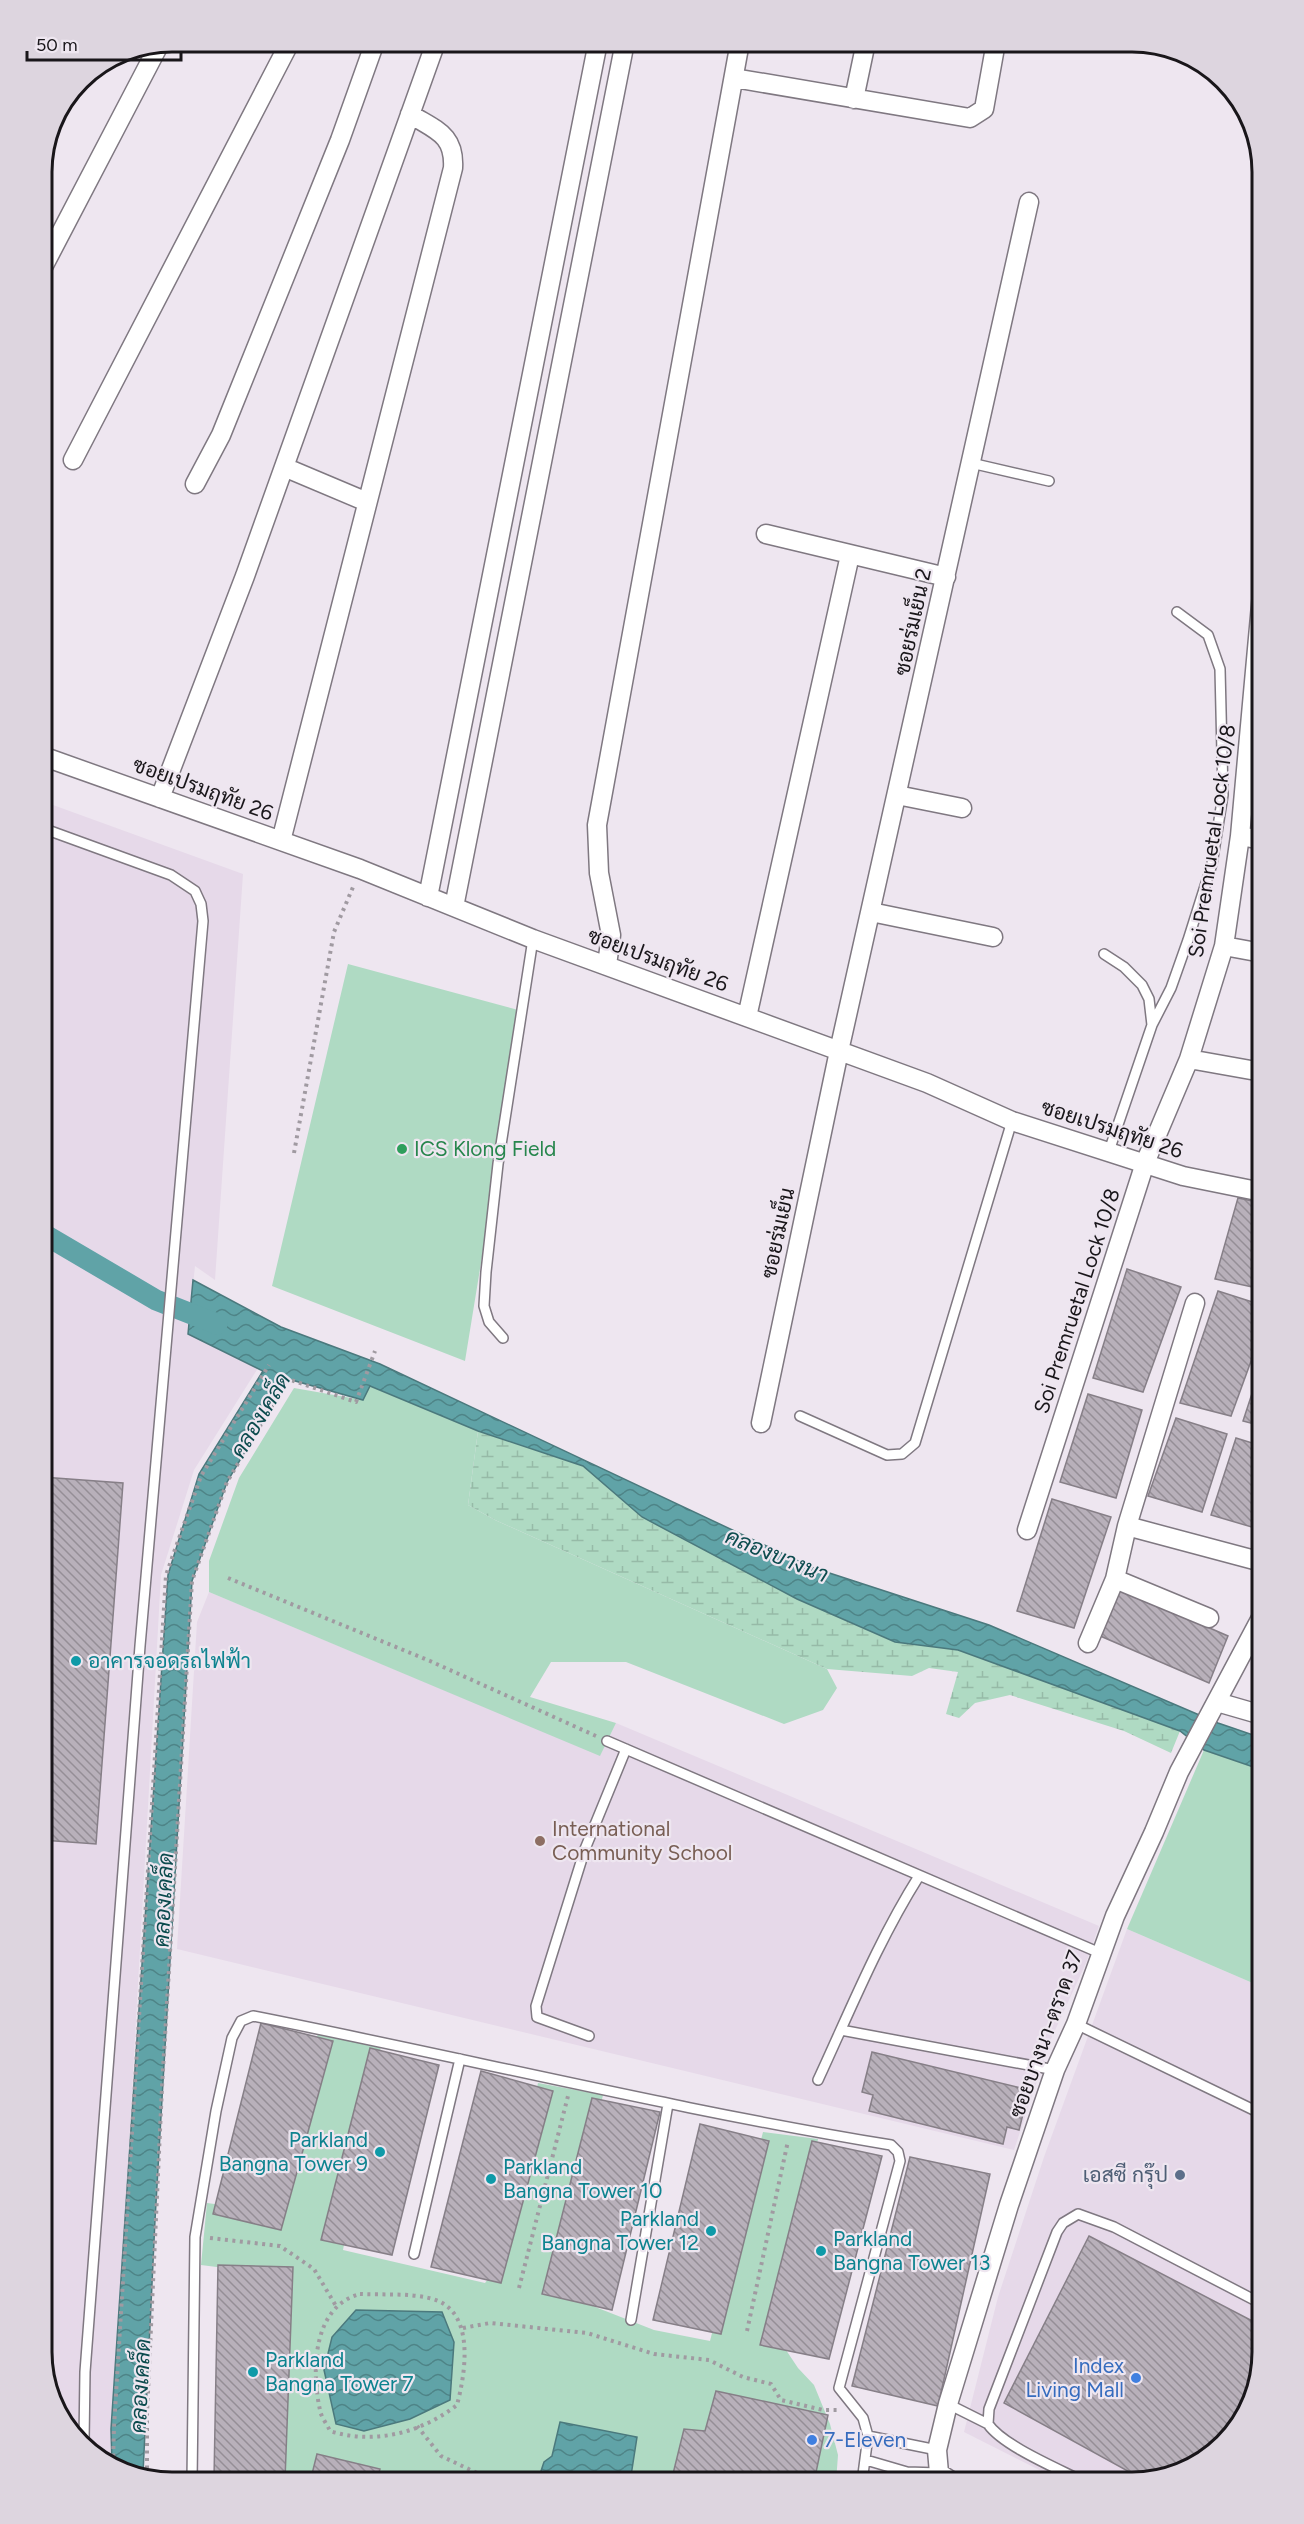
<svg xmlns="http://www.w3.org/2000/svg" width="1304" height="2524" viewBox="0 0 1304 2524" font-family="Figtree,Sarabun,sans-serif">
	<defs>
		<pattern id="wetland-marsh" width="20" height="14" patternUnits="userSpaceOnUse" patternTransform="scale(1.5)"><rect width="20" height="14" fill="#afdac3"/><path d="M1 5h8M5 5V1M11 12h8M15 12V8" fill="none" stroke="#96baa7"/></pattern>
		<pattern id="water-waves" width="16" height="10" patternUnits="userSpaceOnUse" patternTransform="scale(1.5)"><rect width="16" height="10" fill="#60a3a7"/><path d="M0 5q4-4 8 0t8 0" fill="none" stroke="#4e8487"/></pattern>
		<pattern id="building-back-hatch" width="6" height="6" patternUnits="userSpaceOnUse" patternTransform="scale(1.5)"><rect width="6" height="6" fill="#b8b0ba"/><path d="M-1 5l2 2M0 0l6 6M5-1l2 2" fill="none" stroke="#958e96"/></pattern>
	</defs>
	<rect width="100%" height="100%" fill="#eee6f0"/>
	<!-- built -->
	<path fill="#e6d9e9" d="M42 801 243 874 215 1280 195 1266 188 1334 258 1368 194 1470 161 1575 111 2464 100 2460 52 2402 42 2352Z
		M209 1592 600 1755 616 1723 1099 1926 1086 1963 1051 2039 1014 2150 177 1949 197 1622Z
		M1127 1929 1262 1987V2352L1240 2424 1182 2472 1132 2482H1063L964 2432 998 2297 1044 2157Z"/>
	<!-- green -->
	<path fill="#afdac3" d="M348 964 522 1011 465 1361 272 1286Z
		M370 1386 478 1431 468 1505 495 1520 827 1669 837 1688 823 1710 784 1724 626 1662H551L530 1697 616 1723 600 1756 209 1592V1561L239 1478 294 1388 363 1400Z
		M1204 1750 1262 1770V1987L1127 1929Z
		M318 2033 381 2046 343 2250 485 2283 497 2267 538 2083 603 2095 557 2292 654 2330 710 2341 763 2132 818 2139 780 2341 798 2368 814 2385 830 2424 838 2455 836 2482H408L393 2476 333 2468 327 2482H207L206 2474 277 2462 286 2276 201 2265 207 2203 276 2212Z"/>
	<!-- wetland -->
	<path fill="url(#wetland-marsh)" d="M478 1431 583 1466 642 1517 797 1599 895 1642 958 1650 1180 1731 1171 1753 1124 1731 1010 1695 975 1703 959 1718 946 1714 958 1672 929 1668 912 1676 827 1669 495 1520 468 1505Z"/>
	<!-- water -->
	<path fill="url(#water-waves)" stroke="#4b797d" stroke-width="1.5" d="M193 1280 281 1327 380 1364 811 1567 989 1625 1218 1723 1262 1738V1770L1204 1750 1180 1731 958 1650 895 1642 797 1599 642 1517 583 1466 478 1431 370 1386 363 1400 288 1379 227 1482 192 1581 155 2220 143 2474 112 2464 111 2429 168 1575 199 1474 263 1371 188 1334Z
		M356 2310 442 2312 454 2342 450 2400 410 2419 364 2431 336 2424 324 2370 332 2337Z
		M560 2422 637 2437 630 2482 583 2473 569 2482H545L540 2474 544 2462 552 2456Z"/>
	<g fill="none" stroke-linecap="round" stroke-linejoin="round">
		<!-- canal -->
		<path stroke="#60a3a7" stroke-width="21" d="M42 1233 156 1300 217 1324"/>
	</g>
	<!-- building -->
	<path fill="url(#building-back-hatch)" stroke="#867f87" stroke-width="1.5" d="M1238 1198 1262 1203V1289L1215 1279Z
		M1127 1269 1181 1287 1143 1392 1093 1378Z
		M1218 1291 1262 1305V1331L1231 1416 1180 1403Z
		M1262 1363V1426L1243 1421Z
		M1088 1394 1142 1410 1116 1498 1060 1482Z
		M1176 1418 1227 1434 1202 1512 1148 1496Z
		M1236 1438 1262 1446V1530L1211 1515Z
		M42 1477 123 1483 96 1844 42 1840Z
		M1052 1499 1111 1517 1074 1628 1017 1611Z
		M1120 1589 1228 1636 1209 1683 1098 1635Z
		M261 2023 333 2041 281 2230 213 2214Z
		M370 2048 439 2065 392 2255 321 2240Z
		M872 2052 1029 2090 1019 2130 1007 2127 1003 2144 869 2111 873 2095 862 2092Z
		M481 2071 553 2091 501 2283 431 2267Z
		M592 2098 660 2112 612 2310 542 2294Z
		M700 2124 769 2141 721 2334 653 2320Z
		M812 2141 882 2156 829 2359 760 2345Z
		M910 2157 990 2174 938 2406 852 2386Z
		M1089 2236 1262 2326V2352L1240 2424 1182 2472 1144 2480 1004 2403Z
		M218 2265 293 2267 285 2480 214 2478Z
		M716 2391 828 2415 814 2482H671L684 2429 705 2431Z
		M317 2454 380 2469 376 2482H310Z"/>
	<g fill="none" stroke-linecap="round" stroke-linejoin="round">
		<defs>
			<path id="lane" d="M971 463 1049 481
				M42 828 171 875 195 891 201 904 203 921 140 1646 85 2372 84 2441
				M1104 954 1124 967 1142 985 1149 999 1152 1025 1109 1151
				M1152 1025 1171 988 1188 940 1212 864 1223 795 1220 669 1208 635 1177 612
				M503 1338 489 1322 484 1306 486 1272 498 1164 533 939
				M800 1416 887 1455 902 1454 915 1443 1012 1121
				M607 1741 1100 1953
				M1076 2024 1262 2114
				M841 2030 1055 2070
				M589 2036 537 2017 536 2006 585 1849 626 1749
				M818 2080C850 2011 878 1941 919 1876
				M414 2254 460 2059
				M631 2320 668 2104
				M948 2404 988 2424
				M868 2436 937 2450
				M866 2460 907 2472 939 2473
				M192 2482 195 2237 216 2111 232 2038 241 2021 253 2016C466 2058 677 2110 891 2145L898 2152 900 2161 839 2388 863 2418 868 2436 862 2482
				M1084 2482C1059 2469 1003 2446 988 2424L989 2409 1057 2232 1063 2223 1078 2214 1114 2227 1262 2304"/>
			<path id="street" d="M734 78 970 118 984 109 996 42
				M854 99 866 42
				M42 269 159 45
				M73 460 290 42
				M284 467 367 502
				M195 484 221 435 340 140 375 42
				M766 534 946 577
				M42 756 360 869 533 939 927 1083 1012 1121 1183 1176 1262 1192
				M897 795 962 808
				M160 798 245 576 436 42
				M1240 836 1262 840
				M281 841 453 168C455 134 435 130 410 114
				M428 897 598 42
				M454 907 625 42
				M871 912 993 937
				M1224 946 1262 953
				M607 965 611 935 599 873 597 825 740 42
				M747 1017 850 555
				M1189 1059 1262 1072
				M761 1423 839 1051 1029 202
				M1127 1526 1262 1562
				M1027 1530 1145 1163 1189 1059 1224 946 1240 836 1262 594
				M1115 1579 1209 1618
				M1088 1643 1115 1579 1127 1526 1195 1303
				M1217 1702 1262 1715
				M953 2482 939 2473 937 2450 948 2404 1009 2205 1055 2070 1076 2024 1115 1916 1154 1832 1179 1772 1262 1616"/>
		</defs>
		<!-- lane casing -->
		<use href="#lane" stroke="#7f7881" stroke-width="12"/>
		<!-- street casing -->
		<use href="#street" stroke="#7f7881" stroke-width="21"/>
		<!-- path -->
		<path stroke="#a09aa1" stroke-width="4" stroke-dasharray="3 4.5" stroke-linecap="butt" d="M294 1153 334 932 353 887
			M228 1578 430 1661 596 1736
			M210 2238 280 2246 314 2269 336 2306
			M519 2288 568 2096
			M360 2294C382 2295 408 2293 429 2298 476 2308 466 2371 457 2405 421 2433 374 2445 330 2431 327 2424 321 2417 320 2410 311 2370 313 2306 360 2294Z
			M463 2328 490 2323 587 2333 654 2354 709 2360 743 2377 771 2384 781 2400 823 2410H838
			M747 2331 788 2141
			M417 2426 441 2456 496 2482
			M113 2464 114 2427 166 1575 201 1476 269 1365
			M147 2476V2414L162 2087 192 1581 227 1482 288 1379 356 1402 375 1351"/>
		<!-- lane -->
		<use href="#lane" stroke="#fff" stroke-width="9"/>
		<!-- street -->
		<use href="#street" stroke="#fff" stroke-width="18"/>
	</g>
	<!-- markers -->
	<circle fill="#2e9e5b" stroke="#eee6f0" stroke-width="2" cx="402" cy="1149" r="6"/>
	<g fill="#0f9aa8" stroke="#eee6f0" stroke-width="2">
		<circle cx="76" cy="1661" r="6"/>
		<circle cx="380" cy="2152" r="6"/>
		<circle cx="491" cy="2179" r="6"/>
		<circle cx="711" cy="2231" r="6"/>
		<circle cx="821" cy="2251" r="6"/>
		<circle cx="253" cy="2372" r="6"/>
	</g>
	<circle fill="#8d6e63" stroke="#eee6f0" stroke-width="2" cx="540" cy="1841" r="6"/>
	<circle fill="#5c6f8a" stroke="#eee6f0" stroke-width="2" cx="1180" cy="2175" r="6"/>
	<g fill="#3f7fe0" stroke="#eee6f0" stroke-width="2">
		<circle cx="1136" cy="2378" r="6"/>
		<circle cx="812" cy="2440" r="6"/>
	</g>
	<g text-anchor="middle" stroke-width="4.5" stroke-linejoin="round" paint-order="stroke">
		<!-- street labels -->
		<g font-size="21" fill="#19161a" stroke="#eee6f0">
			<text transform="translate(913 622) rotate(-78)" y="7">ซอยร่มเย็น 2</text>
			<text transform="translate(203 789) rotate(20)" y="7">ซอยเปรมฤทัย 26</text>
			<text transform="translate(1212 841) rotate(-82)" y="7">Soi Premruetal Lock 10/8</text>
			<text transform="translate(658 960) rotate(20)" y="7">ซอยเปรมฤทัย 26</text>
			<text transform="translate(1112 1129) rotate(18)" y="7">ซอยเปรมฤทัย 26</text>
			<text transform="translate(778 1233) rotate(-78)" y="7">ซอยร่มเย็น</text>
			<text transform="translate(1077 1301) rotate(-72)" y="7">Soi Premruetal Lock 10/8</text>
			<text transform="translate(1046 2034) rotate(-70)" y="7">ซอยบางนา-ตราด 37</text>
		</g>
		<!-- leisure labels -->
		<g font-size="21" fill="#27864d" stroke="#eee6f0" text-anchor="start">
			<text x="414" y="1156">ICS Klong Field</text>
		</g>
		<!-- culture labels -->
		<g font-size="21" fill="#0d838f" stroke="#eee6f0" text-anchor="start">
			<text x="88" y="1668">อาคารจอดรถไฟฟ้า</text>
			<text x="368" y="2147" text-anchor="end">Parkland<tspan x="368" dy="24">Bangna Tower 9</tspan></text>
			<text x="503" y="2174">Parkland<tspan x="503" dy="24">Bangna Tower 10</tspan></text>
			<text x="699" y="2226" text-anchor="end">Parkland<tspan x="699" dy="24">Bangna Tower 12</tspan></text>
			<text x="833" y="2246">Parkland<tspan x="833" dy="24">Bangna Tower 13</tspan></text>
			<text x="265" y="2367">Parkland<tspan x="265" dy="24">Bangna Tower 7</tspan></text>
		</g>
		<!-- education labels -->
		<g font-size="21" fill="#785e54" stroke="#eee6f0" text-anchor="start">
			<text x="552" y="1836">International<tspan x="552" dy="24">Community School</tspan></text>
		</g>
		<!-- service labels -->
		<g font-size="21" fill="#4e5e75" stroke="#eee6f0" text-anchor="end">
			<text x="1168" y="2182">เอสซี กรุ๊ป</text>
		</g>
		<!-- shop labels -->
		<g font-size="21" fill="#366cbe" stroke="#eee6f0" text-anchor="end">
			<text x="1124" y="2373">Index<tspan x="1124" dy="24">Living Mall</tspan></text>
			<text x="824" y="2447" text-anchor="start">7-Eleven</text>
		</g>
		<!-- water labels -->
		<g font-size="22" font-style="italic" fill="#0c4b4e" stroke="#eee6f0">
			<text transform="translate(260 1415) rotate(-59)" y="8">คลองเคล็ด</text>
			<text transform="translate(777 1555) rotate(22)" y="8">คลองบางนา</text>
			<text transform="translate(163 1900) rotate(-87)" y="8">คลองเคล็ด</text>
			<text transform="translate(140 2386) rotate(-87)" y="8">คลองเคล็ด</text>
		</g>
	</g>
	<!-- crop -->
	<path d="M0 0H1304V2524H0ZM172 52H1132A120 120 0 0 1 1252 172V2352A120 120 0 0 1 1132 2472H172A120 120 0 0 1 52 2352V172A120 120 0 0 1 172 52Z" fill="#ddd5df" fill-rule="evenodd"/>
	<path fill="none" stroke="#19161a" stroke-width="3" d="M172 52H1132A120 120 0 0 1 1252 172V2352A120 120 0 0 1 1132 2472H172A120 120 0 0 1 52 2352V172A120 120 0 0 1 172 52Z"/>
	<!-- scale -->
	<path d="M27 51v9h154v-9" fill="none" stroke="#19161a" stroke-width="3"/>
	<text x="36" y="51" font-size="18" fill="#19161a" stroke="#eee6f0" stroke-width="4.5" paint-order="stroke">50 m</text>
</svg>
